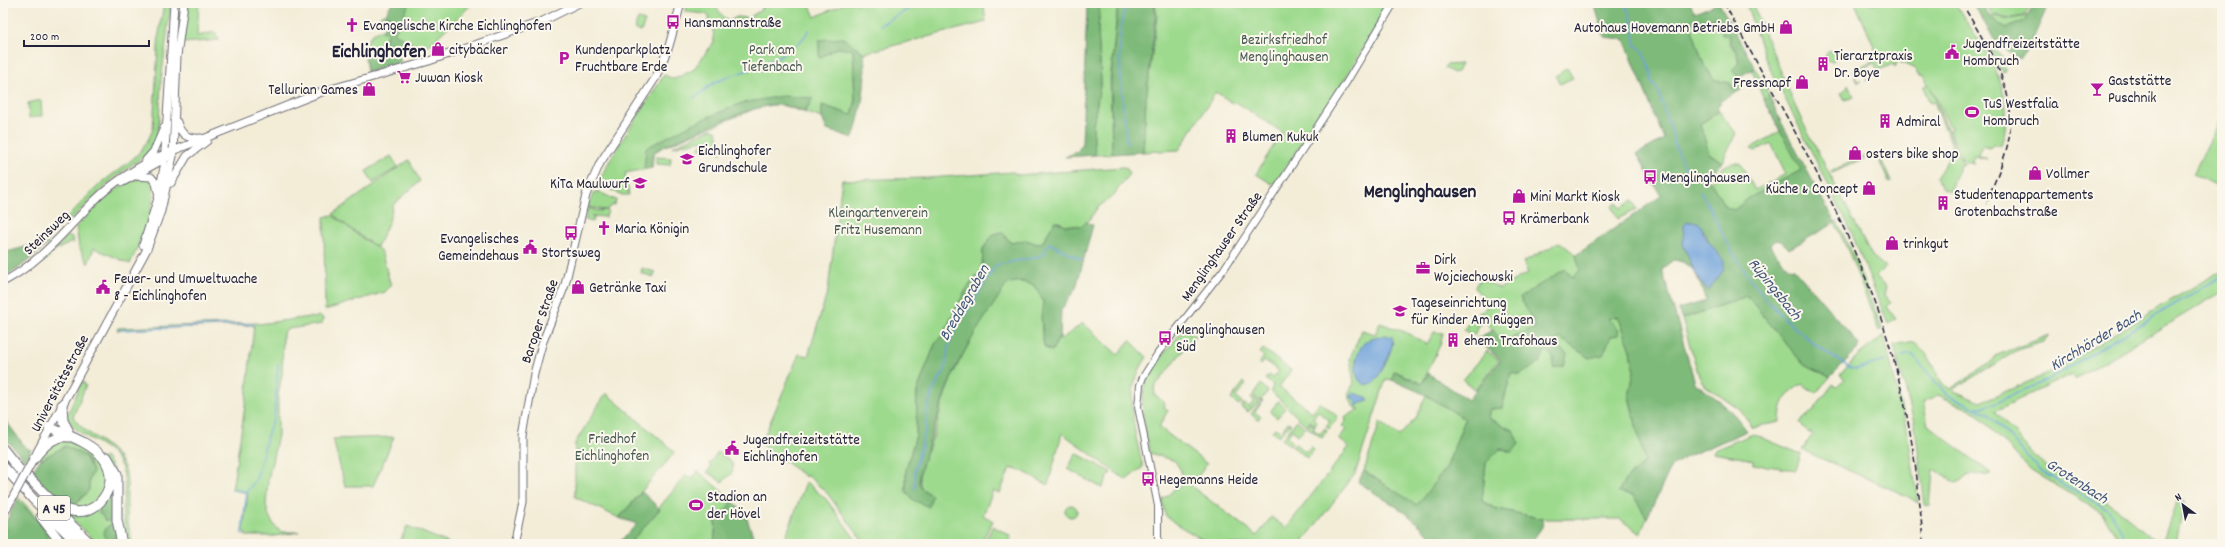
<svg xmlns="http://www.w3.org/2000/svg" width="2225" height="547" viewBox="0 0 2225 547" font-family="Dekko,sans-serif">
	<rect width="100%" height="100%" fill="#fbf7ec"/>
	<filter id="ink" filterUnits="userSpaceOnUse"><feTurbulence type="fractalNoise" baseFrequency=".025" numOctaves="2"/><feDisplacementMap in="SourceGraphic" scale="8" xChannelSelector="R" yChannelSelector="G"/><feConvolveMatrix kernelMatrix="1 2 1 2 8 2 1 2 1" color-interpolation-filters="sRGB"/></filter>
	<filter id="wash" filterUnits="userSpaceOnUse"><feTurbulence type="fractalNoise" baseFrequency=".012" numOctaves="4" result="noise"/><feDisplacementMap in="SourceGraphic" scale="16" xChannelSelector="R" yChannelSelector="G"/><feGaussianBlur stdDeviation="0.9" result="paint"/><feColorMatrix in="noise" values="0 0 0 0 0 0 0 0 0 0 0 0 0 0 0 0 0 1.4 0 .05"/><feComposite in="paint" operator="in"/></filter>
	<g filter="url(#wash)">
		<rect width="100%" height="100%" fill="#f3edd8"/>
		<!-- green -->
		<path fill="#9eda8e" stroke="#607e64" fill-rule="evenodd" d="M164 3H171L161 81 159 123 156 140 148 153 114 178 67 223 63 222C75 210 86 197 98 186 122 165 141 160 153 129L159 33Z
			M189 3H199L197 36 215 32 219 40 183 43Z
			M410 3H473L424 50 393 33Z
			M687 3H713L725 19 729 21 737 17 748 18 761 10 763 3H809L815 17 846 3H998L984 7 986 22 864 53 857 47 819 46 820 57 837 48 853 49 855 103 852 116 822 105V118L778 104 757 108 665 146 653 153 652 168 625 173 629 195H622L600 185 599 181C617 144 642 111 664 75L674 79 693 70 714 42 713 28 708 21 709 17 706 14 686 12Z
			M1100 3H1118L1110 80 1112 154 1095 155 1093 125 1101 81 1098 30Z
			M1155 3H1391L1335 95 1275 183 1272 184 1256 174 1282 132 1236 102 1234 104 1216 92 1179 150 1143 152 1146 100 1157 16Z
			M1746 3H1752L1801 119 1872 256 1885 267 1876 276 1886 287 1884 295 1891 303 1887 307 1896 318 1888 324 1850 229 1764 56Z
			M1855 3H1955C1982 48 2020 89 2001 145H1993L1990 148 1982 145 1978 155 1987 159 1974 156 1972 162 1974 164 1965 162 1962 159 1949 130 1951 129 1929 84 1958 155 1964 164 1960 165 1950 192 1943 189 1936 178 1954 150 1934 102 1930 103 1923 87 1927 85 1923 76 1919 77 1915 69 1898 61 1895 67 1893 64 1879 70 1880 73 1876 75 1878 72 1874 62 1865 67 1869 76H1872L1865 80 1868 77 1863 67 1854 71 1858 81H1862L1858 83 1853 70 1879 58Z
			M1986 3H2034C2027 17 2011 22 1997 14L1993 16Z
			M382 14 391 17 389 23 385 26 381 21 378 20Z
			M2027 14 2024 21 2008 28 1999 25 1992 18 1997 15C2008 21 2016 19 2027 14Z
			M1716 18 1729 35 1730 44 1738 54V77L1743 84 1732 88 1730 83 1715 80 1704 65 1691 26 1694 23Z
			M638 19 645 21 641 32 634 29Z
			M381 30 388 33 377 53 365 57 363 48 372 34Z
			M1986 43 2006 60 2002 65 2006 69 2003 73Z
			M1826 56a5 5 0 1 1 10 0a5 5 0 1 1-10 0Z
			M1461 64 1457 72 1454 73 1444 68 1447 65Z
			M1567 68 1573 78 1560 84 1556 76Z
			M1755 68 1769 95 1764 100 1752 70Z
			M1848 84 1854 96 1845 100 1841 93 1847 88Z
			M41 100 42 116 29 118 28 103Z
			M1719 111 1736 133 1722 162 1709 153 1700 124Z
			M1772 114 1802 170 1749 198 1734 211 1726 207 1710 182C1719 171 1727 159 1741 164L1755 190 1786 174 1771 143 1755 151 1751 148 1780 131Z
			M2222 116V188L2193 174Z
			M711 129 716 130 721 144V154L716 149H699L700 145 705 143 701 140 672 147Z
			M1869 154 1870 156 1832 173 1831 171Z
			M391 156 398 167 373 183 366 171Z
			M656 157 671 158 670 165 656 164Z
			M1880 157 1891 182 1889 183 1878 158Z
			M409 160 420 181 393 205 389 221 377 247 360 237 333 214Z
			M1123 167 1127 168 1129 174 1113 196 1097 208 1088 222H1085L1082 226 1066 225 1055 221 1043 242 1037 244 1026 240 1011 243 1001 232 993 234 983 249 982 269 967 288 942 336 935 344 917 391 916 435 906 469V491L913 500 922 489C915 474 927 452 933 437 938 422 940 407 946 392 960 355 982 321 1003 288 1012 279 1023 282 1034 285 1036 290 1042 295 1043 301 1044 316 1038 333 1045 348L1052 351 1060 335V340L1083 323 1118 355 1130 340 1147 357C1122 392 1134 428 1143 467L1126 480 1062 433 1048 485 1024 472 1010 468 1000 493 993 491 983 515 993 521 980 544H865L827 493 807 475 806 477 761 444 799 354 808 356 828 290 842 180 928 178 1013 172 1018 175Z
			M146 177 152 182C159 203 139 244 130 264L94 248 88 264 79 247 76 227C95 208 117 181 146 177Z
			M597 191 616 200 615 204 605 210 588 207 593 194Z
			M1633 201 1637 209 1618 219 1612 206 1617 203 1620 208Z
			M588 208 598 211 608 210 606 217 591 216 594 218 593 222 585 220Z
			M332 215 381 251 391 286 385 292 325 310 324 217Z
			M1837 222 1853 254 1882 329 1879 331 1850 255 1835 223Z
			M67 236 72 237 73 244 72 242 50 253V257L38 263 61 244Z
			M1560 242 1576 255 1581 271 1571 277 1520 297 1536 327 1502 342 1486 322 1476 318 1477 314 1483 311 1490 303 1474 288 1480 279 1500 288 1528 273 1523 262Z
			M642 268 655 272 654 277 641 273Z
			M2222 270V292L2075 379 2072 374 1995 411 2034 456 2046 466 2095 493 2124 514 2159 544H2122L2101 512 2029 469 1977 413 1938 395 1923 402 1928 425 1992 474 1969 475 1957 483 1933 469 1930 506 1925 505 1915 426 1894 346 1915 342 1927 355 1942 383 1950 389 1989 364 1995 356 2050 335 2043 342 2018 350 1952 390 1980 402 2047 374Z
			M1747 296 1804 365 1830 377 1816 393 1802 384C1786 393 1780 404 1780 422L1753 427 1740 410 1703 384 1699 376 1682 319Z
			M318 316 323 318 322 324 288 329 283 333 282 374 278 395V435L268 480 266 505 269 516 276 528 282 532H299L274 536H246L243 529 248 493 232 490 246 400 254 325 117 330 118 328 257 323 259 324 309 317 315 318Z
			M1618 316 1631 350 1634 372 1629 397 1645 462 1625 480 1618 492 1633 495 1647 518 1640 534 1620 519H1543L1494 508 1482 501 1486 463 1500 448 1513 430 1487 418 1490 409 1502 408 1511 373 1546 349 1564 366 1551 342 1560 338 1589 358 1611 336 1619 335 1618 329 1607 319Z
			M1471 318 1481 322 1474 335 1464 330Z
			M1380 323 1405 332 1427 344 1434 332 1443 333 1440 345 1422 384 1395 371 1392 380 1386 379 1355 474 1301 544H1210L1176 524 1165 515 1162 500 1182 483 1181 471 1175 461 1150 453C1137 388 1137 385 1180 334L1186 330 1195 335 1154 388 1155 395 1165 403 1163 406 1168 410 1159 427 1207 464 1191 486 1257 536 1271 517 1286 528 1349 447 1339 439 1346 429 1342 426 1346 421 1345 417 1360 409 1354 408 1348 394 1354 383 1350 358 1362 330 1375 334ZM1385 335 1393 342 1374 383 1356 374V359L1365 342Z
			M1884 335 1909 441 1918 503 1907 496 1802 450 1813 434 1807 432 1800 422 1813 411 1833 384 1837 387 1845 379 1840 375 1856 357Z
			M1263 349 1291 370 1279 387 1312 412 1320 402 1338 417 1329 429 1326 426 1330 421 1318 411 1313 418 1317 421 1315 425 1310 421 1306 426 1271 391 1273 385 1265 379 1269 375 1273 378 1279 371 1265 361 1261 365 1259 363 1264 357 1260 353Z
			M1487 351 1499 360 1475 390 1463 380Z
			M82 381 86 385 73 417C85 436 111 442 122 463 130 477 126 492 127 508 127 521 129 532 133 544H129C126 533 123 522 123 511 123 493 128 478 119 462 107 440 75 439 67 416Z
			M1244 382 1246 384 1236 397 1242 402 1239 405 1231 399Z
			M1261 384 1268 391 1260 401 1253 395Z
			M606 393 675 452 619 518 575 497V443Z
			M1426 395 1465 419 1447 466 1417 506 1364 471 1380 422 1399 436 1416 418Z
			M1252 396 1259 402 1248 412 1241 407 1243 403 1249 407 1254 401 1251 398Z
			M1262 400 1263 401 1255 412 1261 417 1258 420 1251 414Z
			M1278 401 1285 408 1277 418 1270 412Z
			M1297 420 1305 428 1298 435 1292 430 1287 437 1292 441 1290 445 1282 439Z
			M1288 422 1291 424 1279 436 1272 431 1275 428 1281 432Z
			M1310 423 1315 426 1313 429 1320 434 1325 428 1327 431 1322 438 1307 427Z
			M1753 434 1801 454 1796 470 1753 464 1755 460 1713 453 1714 450Z
			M394 437 373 486H345L333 439Z
			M57 440 74 443 100 460 105 457C126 481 111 515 121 544H118L114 538 115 525 112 523 106 528 103 535 106 538V544H98L62 509 64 505 50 494 32 474V472L56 496 72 504 77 503 89 490V480L93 471 85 456 65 446 40 460 43 452ZM112 486 115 487 112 518 108 521H105L103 515 99 514 97 505Z
			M1294 443 1306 452 1311 446 1314 449 1307 458 1292 446Z
			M718 452 732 463 733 468 732 473 722 482 707 472 711 467 709 464Z
			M1076 453 1111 472 1102 488 1068 469Z
			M698 471 733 501 716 521 714 544H629L686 475 693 478Z
			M806 482 826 499 859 544H783Z
			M19 498 38 518 58 544H50C44 525 31 513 17 500Z
			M2177 499 2184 502 2176 544H2162Z
			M1065 511a6 6 0 1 1 12 0a6 6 0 1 1-12 0Z
			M407 526 451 544H399Z
			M993 526 1009 535 1011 539 1008 544H983Z"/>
		<!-- forest -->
		<path fill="#7eba79" stroke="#506e5a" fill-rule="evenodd" d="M392 3H410L394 33 412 43 398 48 397 51 401 63 367 72 365 57 372 50 378 53 388 34 381 30 389 23 391 17 385 15Z
			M1087 3H1100L1098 30 1101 81 1093 125 1095 155 1065 157 1078 151 1082 144Z
			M1118 3H1154L1156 16 1146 100 1143 152 1112 154 1111 80Z
			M1594 3H1690L1695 13 1719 3 1755 68 1738 77 1732 70 1739 63C1738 51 1730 46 1729 35H1722V25L1716 18 1694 23 1691 26 1704 65 1715 80 1730 83 1732 88 1743 84 1741 90 1720 101V104L1717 106 1719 111 1700 124 1709 153 1722 162 1708 178 1726 207 1734 210 1749 198 1801 170 1764 100 1769 95 1779 118 1835 223 1789 249 1781 241 1775 240 1770 245 1773 251 1790 269 1793 268 1859 344 1857 350 1830 377 1804 365 1747 296 1682 319 1678 309 1706 301C1698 281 1697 262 1673 260L1662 269 1695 383C1715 397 1733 410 1747 431L1684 458 1671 467 1647 518 1633 495 1618 492 1625 480 1645 462 1629 396 1634 372 1631 350 1618 316 1608 319 1618 329 1619 335 1611 336 1603 355 1589 358 1560 338 1552 343 1567 354 1564 366 1553 368V357L1546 349 1540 362 1520 375 1511 373 1502 408 1490 409 1488 418 1513 430 1519 444 1512 452 1500 449 1486 463 1482 501 1494 508 1543 519 1542 527 1530 544H1440L1406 513 1358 482 1364 471 1417 505 1447 466 1465 419 1426 395 1392 380 1394 371 1422 384 1428 373 1468 400 1501 360 1476 339 1493 330 1502 342 1536 327 1520 297 1565 269 1572 277 1580 271 1576 255 1661 196 1637 154 1664 139 1624 39 1604 37ZM1687 222H1698L1723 266 1724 269 1716 280 1705 288 1694 271 1687 254Z
			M1973 3H1982C1988 14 1995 24 2008 28L2024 21 2036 3H2049L2032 41 2020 59 1996 43Z
			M843 38 864 53C867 83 862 109 853 138L827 130 822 118V105L852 115 855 103 853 50 837 48 819 58V40Z
			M782 96 813 98 805 112C797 109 787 105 778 105 758 102 672 141 653 153L652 168 644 169 646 148 694 123 742 103Z
			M1055 221 1066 225 1082 226 1085 222 1093 225 1076 288 1061 310 1060 335 1052 351 1044 346 1041 317 1043 301 1034 285 1019 281 1007 284 975 333 956 367 945 393 921 469 919 483 922 489 932 495 929 507 913 500 906 491V469L916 435 917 391 935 344 942 336 967 288 982 269 983 249 993 234 1002 232 1011 243 1026 240 1037 244 1043 242Z
			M47 241 48 244 19 268 3 278V253Z
			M3 417 26 448 31 450 25 461 3 436Z
			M65 446 85 456 93 471 89 480V490L75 505 56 496 32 472 40 460Z
			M113 486 112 518 110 521H105L98 508Z
			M642 492 660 509 629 544H617L637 524 619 518Z
			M17 500C31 513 45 525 50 544H3L5 524Z
			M733 501 746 516 756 544H714L716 521Z
			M113 523 116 532 114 538 118 544H106V538L103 535 106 528Z"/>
		<!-- water -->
		<path fill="#6fa3db" stroke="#48628b" d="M1687 222H1698L1702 227 1703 234 1724 261V269L1708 291 1694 271 1687 254 1683 244 1684 225Z
			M1385 335 1392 337C1396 346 1380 376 1373 384 1350 390 1354 355 1363 344 1368 338 1378 338 1385 335Z
			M1353 393 1367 397 1369 401 1361 403 1356 407V401L1350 396Z"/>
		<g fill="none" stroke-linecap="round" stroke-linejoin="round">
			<!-- stream -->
			<path stroke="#6fa3db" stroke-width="1.5" d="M1624 3C1632 14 1634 33 1636 46L1642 50 1651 71V81L1658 90 1667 120 1673 134 1675 147 1689 177
				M880 25 919 3
				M694 98C702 94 708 85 716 82 744 70 793 59 809 30
				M1127 144C1125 117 1110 19 1130 3
				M1700 192C1712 208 1718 226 1727 243 1758 297 1797 337 1851 368L1856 369 1885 361
				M120 330 254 324
				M1902 356 1909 354 1914 357 1946 394 1988 414 2042 472 2106 508 2114 518 2128 544
				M1977 407H1985L2049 379 2222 276
				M915 489V469L925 432 928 408 932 392 945 370 948 348 954 332 996 265 1037 257 1044 254 1049 243 1082 260
				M233 490 247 491
				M243 535 242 532 247 491 256 480 269 429 274 419 278 364
				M247 543V544"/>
		</g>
	</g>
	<g filter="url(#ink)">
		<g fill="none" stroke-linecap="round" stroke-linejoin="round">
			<defs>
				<path id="tertiary" d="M1158 544V506L1138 407 1140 385 1143 377 1158 353 1224 269 1346 83 1394 3"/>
				<path id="secondary" d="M177 122C181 135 187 139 201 138
					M146 160 154 151 164 128
					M135 176 151 177 156 183 158 192
					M123 182 166 158
					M171 183 187 156 207 141
					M143 245 158 198 164 167 174 3
					M3 282C41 262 65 230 94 201 112 183 133 170 155 158L324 91 429 61 543 21 579 3
					M37 452 147 249 161 211 173 156 177 56 184 3
					M3 515 12 499
					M514 544 523 502V436L534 374 542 344 565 285 586 195 600 163 656 77 669 46 681 3"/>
				<path id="motorway" d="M62 405 63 421 68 430
					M3 449 22 473
					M107 457 117 474V520L122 544
					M33 460C42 448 53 435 69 437
					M3 466 33 499 78 544
					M19 469C35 481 48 503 68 510 97 520 122 484 104 459 92 443 67 435 49 427
					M49 503 91 544
					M41 517 62 544"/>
			</defs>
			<!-- tertiary casing -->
			<use href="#tertiary" stroke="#6b6972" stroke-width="8"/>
			<!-- secondary casing -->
			<use href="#secondary" stroke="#6b6972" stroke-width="9"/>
			<!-- motorway casing -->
			<use href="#motorway" stroke="#6b6972" stroke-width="11"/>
			<!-- tertiary -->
			<use href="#tertiary" stroke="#fff" stroke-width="6"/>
			<!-- secondary -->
			<use href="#secondary" stroke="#fff" stroke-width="7"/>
			<!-- motorway -->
			<use href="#motorway" stroke="#fff" stroke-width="9"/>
			<!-- rail -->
			<path stroke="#22223b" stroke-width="1.5" stroke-dasharray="6 3" stroke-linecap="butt" d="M1724 3C1777 101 1836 198 1875 302 1904 380 1918 462 1923 544
				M1962 3C1985 45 2018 87 2009 138 2005 160 1994 182 1986 204"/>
			<defs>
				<path id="secondary-bridge" d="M12 499 33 460"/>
			</defs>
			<!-- secondary-bridge casing -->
			<use href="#secondary-bridge" stroke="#6b6972" stroke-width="9" stroke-linecap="butt"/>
			<!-- secondary-bridge -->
			<use href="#secondary-bridge" stroke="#fff" stroke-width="7"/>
		</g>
	</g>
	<!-- icons -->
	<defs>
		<symbol id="bus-bare" viewBox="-9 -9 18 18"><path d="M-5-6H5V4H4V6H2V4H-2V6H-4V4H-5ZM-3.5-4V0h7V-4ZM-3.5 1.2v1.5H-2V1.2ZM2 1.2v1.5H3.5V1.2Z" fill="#b5179e" stroke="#fbf7ec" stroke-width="2.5" paint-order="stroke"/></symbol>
		<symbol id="church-bare" viewBox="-9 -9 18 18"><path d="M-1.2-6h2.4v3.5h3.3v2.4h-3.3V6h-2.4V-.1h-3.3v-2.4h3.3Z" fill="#b5179e" stroke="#fbf7ec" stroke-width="2.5" paint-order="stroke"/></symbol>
		<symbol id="shop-bare" viewBox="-9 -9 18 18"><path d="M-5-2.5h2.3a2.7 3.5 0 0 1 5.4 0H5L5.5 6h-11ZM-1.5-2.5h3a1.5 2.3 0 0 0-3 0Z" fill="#b5179e" stroke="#fbf7ec" stroke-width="2.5" paint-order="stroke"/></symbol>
		<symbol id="civic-bare" viewBox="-9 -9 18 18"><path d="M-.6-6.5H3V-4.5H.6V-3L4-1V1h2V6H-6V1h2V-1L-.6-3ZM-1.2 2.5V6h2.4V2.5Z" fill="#b5179e" stroke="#fbf7ec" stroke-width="2.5" paint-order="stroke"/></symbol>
		<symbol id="parking-bare" viewBox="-9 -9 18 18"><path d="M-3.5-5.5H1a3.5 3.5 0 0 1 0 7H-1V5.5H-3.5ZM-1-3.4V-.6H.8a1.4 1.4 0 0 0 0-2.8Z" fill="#b5179e" stroke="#fbf7ec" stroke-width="2.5" paint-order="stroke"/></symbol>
		<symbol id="building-bare" viewBox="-9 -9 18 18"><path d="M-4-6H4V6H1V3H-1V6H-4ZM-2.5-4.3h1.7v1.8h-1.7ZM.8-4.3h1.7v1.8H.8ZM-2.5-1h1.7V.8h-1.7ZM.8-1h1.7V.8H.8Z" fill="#b5179e" stroke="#fbf7ec" stroke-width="2.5" paint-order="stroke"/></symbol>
		<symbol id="supermarket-bare" viewBox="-9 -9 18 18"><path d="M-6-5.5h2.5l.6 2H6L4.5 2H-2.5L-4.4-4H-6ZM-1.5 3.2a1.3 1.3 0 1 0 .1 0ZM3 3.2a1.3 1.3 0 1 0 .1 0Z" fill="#b5179e" stroke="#fbf7ec" stroke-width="2.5" paint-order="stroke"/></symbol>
		<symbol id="bar-bare" viewBox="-9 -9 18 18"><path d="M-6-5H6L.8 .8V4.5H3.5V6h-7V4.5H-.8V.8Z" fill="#b5179e" stroke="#fbf7ec" stroke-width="2.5" paint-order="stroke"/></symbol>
		<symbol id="stadium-bare" viewBox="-9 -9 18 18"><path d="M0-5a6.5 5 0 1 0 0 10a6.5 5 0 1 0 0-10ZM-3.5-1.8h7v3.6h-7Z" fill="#b5179e" stroke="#fbf7ec" stroke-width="2.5" paint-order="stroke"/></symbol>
		<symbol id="school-bare" viewBox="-9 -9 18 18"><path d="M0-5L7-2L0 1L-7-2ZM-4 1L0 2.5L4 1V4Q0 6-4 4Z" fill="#b5179e" stroke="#fbf7ec" stroke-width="2.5" paint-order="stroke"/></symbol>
		<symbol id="office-bare" viewBox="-9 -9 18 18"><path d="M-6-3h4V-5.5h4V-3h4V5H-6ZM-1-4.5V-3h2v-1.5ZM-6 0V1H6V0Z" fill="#b5179e" stroke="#fbf7ec" stroke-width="2.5" paint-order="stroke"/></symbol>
	</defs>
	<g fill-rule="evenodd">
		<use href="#bus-bare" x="663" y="12" width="20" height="20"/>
		<use href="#church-bare" x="342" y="15" width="20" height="20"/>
		<use href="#shop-bare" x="1776" y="17" width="20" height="20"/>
		<use href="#shop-bare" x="428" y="39" width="20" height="20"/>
		<use href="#civic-bare" x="1942" y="42" width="20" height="20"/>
		<use href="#parking-bare" x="554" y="48" width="20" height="20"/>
		<use href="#building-bare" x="1813" y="54" width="20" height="20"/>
		<use href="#supermarket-bare" x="394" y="67" width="20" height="20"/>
		<use href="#shop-bare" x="1792" y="72" width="20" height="20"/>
		<use href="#shop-bare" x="359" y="79" width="20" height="20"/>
		<use href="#bar-bare" x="2087" y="79" width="20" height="20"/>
		<use href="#stadium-bare" x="1962" y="102" width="20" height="20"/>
		<use href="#building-bare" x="1875" y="111" width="20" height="20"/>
		<use href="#building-bare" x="1221" y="126" width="20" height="20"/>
		<use href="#shop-bare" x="1845" y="143" width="20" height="20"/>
		<use href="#school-bare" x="677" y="149" width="20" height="20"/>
		<use href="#shop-bare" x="2025" y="163" width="20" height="20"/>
		<use href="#bus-bare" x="1640" y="167" width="20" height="20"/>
		<use href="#school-bare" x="630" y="173" width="20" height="20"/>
		<use href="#shop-bare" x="1859" y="178" width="20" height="20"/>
		<use href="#shop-bare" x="1509" y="186" width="20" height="20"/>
		<use href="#building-bare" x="1933" y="193" width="20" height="20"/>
		<use href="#bus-bare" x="1499" y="208" width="20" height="20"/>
		<use href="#church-bare" x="594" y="218" width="20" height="20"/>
		<use href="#bus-bare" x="561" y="223" width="20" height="20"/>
		<use href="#shop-bare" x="1882" y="233" width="20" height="20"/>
		<use href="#civic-bare" x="520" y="237" width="20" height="20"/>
		<use href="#office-bare" x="1413" y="258" width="20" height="20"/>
		<use href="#civic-bare" x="93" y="277" width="20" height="20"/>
		<use href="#shop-bare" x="568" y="277" width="20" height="20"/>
		<use href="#school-bare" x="1390" y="301" width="20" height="20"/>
		<use href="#bus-bare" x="1155" y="328" width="20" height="20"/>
		<use href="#building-bare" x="1443" y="330" width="20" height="20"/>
		<use href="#civic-bare" x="722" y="438" width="20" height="20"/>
		<use href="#bus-bare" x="1138" y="469" width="20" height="20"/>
		<use href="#stadium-bare" x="686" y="495" width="20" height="20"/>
	</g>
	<g text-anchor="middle" stroke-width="4" stroke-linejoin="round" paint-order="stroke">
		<!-- shield labels -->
		<rect fill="#fbf7ec" stroke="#636270" stroke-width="1" x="38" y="496" width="32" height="24" rx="3"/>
		<g font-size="14" font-weight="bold" fill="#22223b">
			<text x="54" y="513">A 45</text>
		</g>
		<!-- poi labels -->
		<g font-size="15" fill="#22223b" stroke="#fbf7ec" text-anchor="start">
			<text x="684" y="27">Hansmannstraße</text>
			<text x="363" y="30">Evangelische Kirche Eichlinghofen</text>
			<text x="1775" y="32" text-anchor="end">Autohaus Hovemann Betriebs GmbH</text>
			<text x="1963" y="48">Jugendfreizeitstätte<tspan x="1963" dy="17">Hombruch</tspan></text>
			<text x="449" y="54">citybäcker</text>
			<text x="575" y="54">Kundenparkplatz<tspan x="575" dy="17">Fruchtbare Erde</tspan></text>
			<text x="1834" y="60">Tierarztpraxis<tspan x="1834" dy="17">Dr. Boye</tspan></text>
			<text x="415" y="82">Juwan Kiosk</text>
			<text x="2108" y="85">Gaststätte<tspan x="2108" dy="17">Puschnik</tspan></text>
			<text x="1791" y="87" text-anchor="end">Fressnapf</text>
			<text x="358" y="94" text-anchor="end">Tellurian Games</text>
			<text x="1983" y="108">TuS Westfalia<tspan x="1983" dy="17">Hombruch</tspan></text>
			<text x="1896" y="126">Admiral</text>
			<text x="1242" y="141">Blumen Kukuk</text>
			<text x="698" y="155">Eichlinghofer<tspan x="698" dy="17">Grundschule</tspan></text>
			<text x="1866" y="158">osters bike shop</text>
			<text x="2046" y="178">Vollmer</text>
			<text x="1661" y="182">Menglinghausen</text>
			<text x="629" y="188" text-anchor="end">KiTa Maulwurf</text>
			<text x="1858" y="193" text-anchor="end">Küche &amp; Concept</text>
			<text x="1954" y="199">Studentenappartements<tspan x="1954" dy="17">Grotenbachstraße</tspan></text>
			<text x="1530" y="201">Mini Markt Kiosk</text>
			<text x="1520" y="223">Krämerbank</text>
			<text x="615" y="233">Maria Königin</text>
			<text x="519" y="243" text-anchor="end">Evangelisches<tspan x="519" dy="17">Gemeindehaus</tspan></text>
			<text x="1903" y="248">trinkgut</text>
			<text x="571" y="257" text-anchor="middle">Stortsweg</text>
			<text x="1434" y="264">Dirk<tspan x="1434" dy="17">Wojciechowski</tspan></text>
			<text x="114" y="283">Feuer- und Umweltwache<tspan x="114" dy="17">8 - Eichlinghofen</tspan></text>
			<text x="589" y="292">Getränke Taxi</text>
			<text x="1411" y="307">Tageseinrichtung<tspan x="1411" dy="17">für Kinder Am Rüggen</tspan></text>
			<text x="1176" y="334">Menglinghausen<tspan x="1176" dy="17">Süd</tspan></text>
			<text x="1464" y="345">ehem. Trafohaus</text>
			<text x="743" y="444">Jugendfreizeitstätte<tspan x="743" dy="17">Eichlinghofen</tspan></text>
			<text x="1159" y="484">Hegemanns Heide</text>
			<text x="707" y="501">Stadion an<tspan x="707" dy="17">der Hövel</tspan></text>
		</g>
		<!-- park labels -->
		<g font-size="15" fill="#475954" stroke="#fbf7ec">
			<text x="1284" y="44">Bezirksfriedhof<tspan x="1284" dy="17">Menglinghausen</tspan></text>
			<text x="772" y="54">Park am<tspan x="772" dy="17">Tiefenbach</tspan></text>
			<text x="878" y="217">Kleingartenverein<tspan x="878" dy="17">Fritz Husemann</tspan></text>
			<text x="612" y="443">Friedhof<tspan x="612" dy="17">Eichlinghofen</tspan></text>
		</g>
		<!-- street labels -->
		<g font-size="15" fill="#22223b" stroke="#fbf7ec">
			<text transform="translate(46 232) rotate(-44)" y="5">Steinsweg</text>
			<text transform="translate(1221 246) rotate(-55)" y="5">Menglinghauser Straße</text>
			<text transform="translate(539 321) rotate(-71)" y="5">Baroper Straße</text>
			<text transform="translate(59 383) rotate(-62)" y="5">Universitätsstraße</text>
		</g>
		<!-- water labels -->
		<g font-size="16" font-style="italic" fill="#41567b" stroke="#fbf7ec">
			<text transform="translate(1776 288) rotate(51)" y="6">Rüpingsbach</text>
			<text transform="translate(963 302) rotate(-60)" y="6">Breddegraben</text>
			<text transform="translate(2095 339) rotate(-31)" y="6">Kirchhörder Bach</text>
			<text transform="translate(2078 480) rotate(33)" y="6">Grotenbach</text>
		</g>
		<!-- district labels -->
		<g font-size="19" font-weight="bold" fill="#22223b" stroke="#fbf7ec">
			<text x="379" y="57">Eichlinghofen</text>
			<text x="1420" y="197">Menglinghausen</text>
		</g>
	</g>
	<!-- margin -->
	<rect width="2225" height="547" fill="none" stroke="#fbf7ec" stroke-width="16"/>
	<!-- north arrow -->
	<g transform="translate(2183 505) rotate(328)" stroke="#fbf7ec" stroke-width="3" paint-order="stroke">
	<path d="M0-3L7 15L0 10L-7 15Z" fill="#22223b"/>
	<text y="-6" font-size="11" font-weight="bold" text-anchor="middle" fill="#22223b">N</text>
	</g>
	<!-- scale -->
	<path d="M24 40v6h125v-6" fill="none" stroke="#22223b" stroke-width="2"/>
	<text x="30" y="40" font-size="12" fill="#22223b" stroke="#fbf7ec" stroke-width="3" paint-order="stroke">200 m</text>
</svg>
